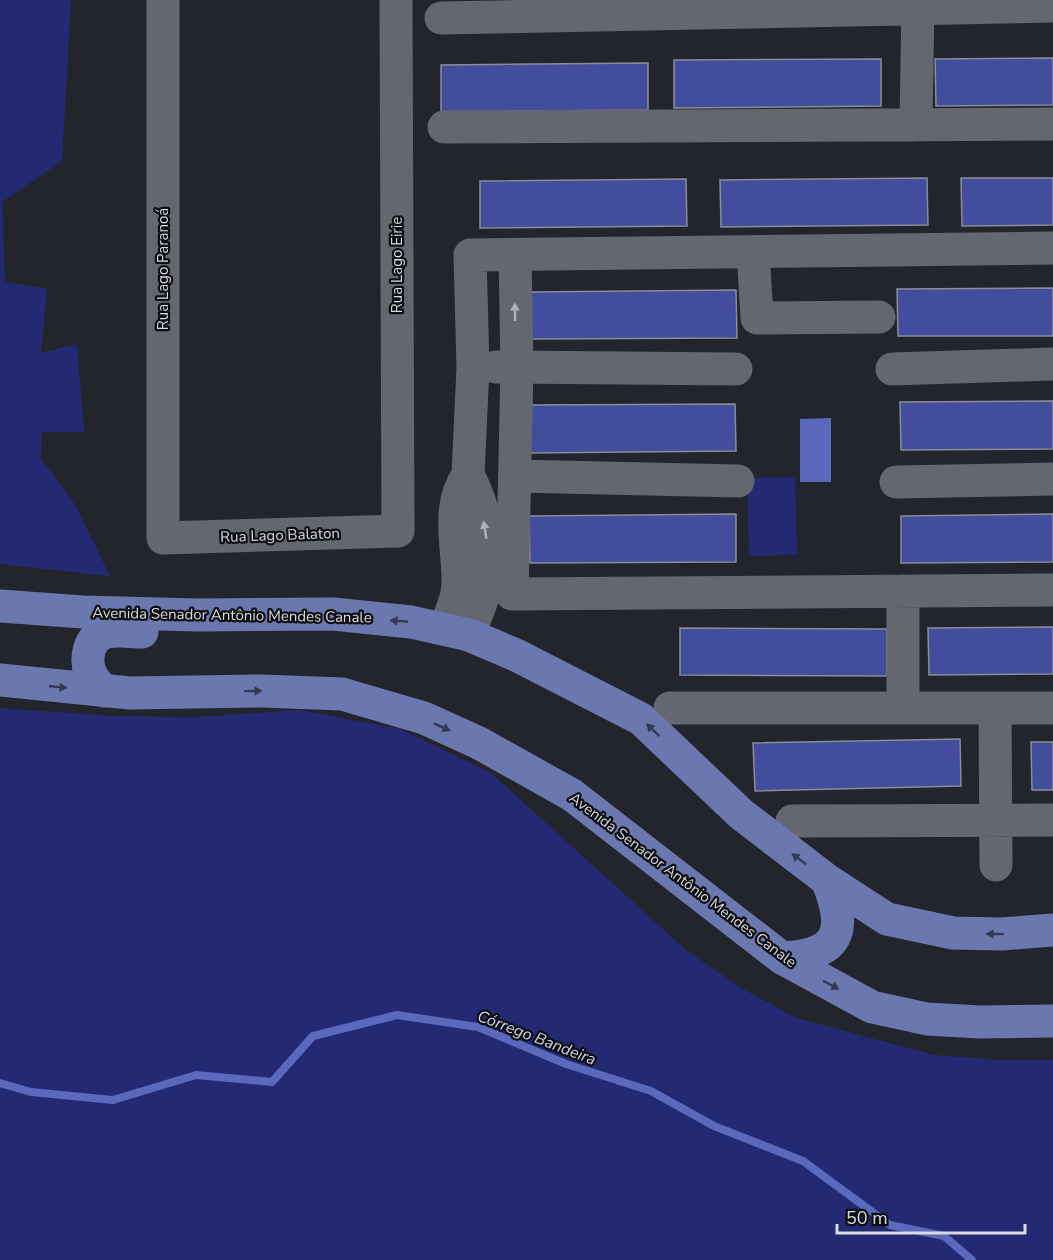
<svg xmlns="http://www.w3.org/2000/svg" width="1053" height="1260" viewBox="0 0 1053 1260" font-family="'Nunito Sans',sans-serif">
	<rect width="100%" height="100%" fill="#23252d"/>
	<!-- green -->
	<path fill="#232a73" d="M0 0H71L62 161 2 202 5 282 47 289 41 353 77 344 84 432H42L41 459 76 506 110 576 0 564Z
		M795 477 797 555 749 556 747 478Z
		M0 708 111 716 197 717 299 710 400 729 491 773 686 950 741 988 797 1018 934 1055 1001 1060H1053V1260H0Z"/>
	<!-- water -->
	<path fill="#5a69bb" d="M831 418V482H800V419Z"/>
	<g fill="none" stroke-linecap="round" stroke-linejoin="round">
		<!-- stream -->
		<path stroke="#5a69bb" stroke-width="8" d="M0 1083 31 1092 113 1100 196 1075 272 1082 313 1036 397 1015 478 1027 566 1064 651 1091 714 1126 803 1161 890 1225 944 1236 972 1260"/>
	</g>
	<!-- building -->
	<path fill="#424e9d" stroke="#8a8d96" stroke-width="1.5" d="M1053 58V105L936 106 935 59Z
		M881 59V106L674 108V60Z
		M648 63V110L441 112V65Z
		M927 178 928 225 721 227 720 180Z
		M961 178H1053V225L962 226Z
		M686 179 687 226 480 228V181Z
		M1053 288V336H898L897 289Z
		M736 290 737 338 530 339 529 292Z
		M1053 401V449L901 450 900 402Z
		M735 404 736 451 529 453 528 405Z
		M736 514V562L530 563 529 516Z
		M1053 514V562L901 563V516Z
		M1053 627V674L929 675 928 628Z
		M680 628 887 629V676L680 675Z
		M960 739 961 786 755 791 753 743Z
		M1031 742H1053V790H1032Z"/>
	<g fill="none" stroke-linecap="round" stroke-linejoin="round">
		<!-- minor -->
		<path stroke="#64676f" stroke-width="33" d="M163 0V538L398 531 396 0
			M441 18 1053 6
			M916 125 918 0
			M444 127 1053 124
			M753 252 757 318 879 317
			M515 255 517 368 512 594 1053 590
			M496 367 736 369
			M892 369 1053 364
			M515 476 738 481
			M896 482 1053 479
			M445 629C449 616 458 599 458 584 459 548 445 507 468 475
			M469 635C474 619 482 603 486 587 494 552 485 506 468 475L473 367 470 255 1053 248
			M670 708H1053
			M903 708V591
			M995 708 996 865
			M792 821 1053 820"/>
		<!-- major -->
		<path stroke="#6b77af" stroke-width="33" d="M0 606 83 612 197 615 333 614 411 622 469 635 518 656 641 719 741 814 827 880 887 919 953 933 1001 934 1053 930
			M0 680 130 693 262 691 342 694 424 718 479 743 572 795 782 958 872 1007 927 1019 980 1022 1053 1021
			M104 691C99 686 93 680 90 672 85 658 89 638 104 633 115 629 130 632 142 632
			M782 958C840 955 848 931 827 880"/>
	</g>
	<!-- one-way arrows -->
	<defs><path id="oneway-solid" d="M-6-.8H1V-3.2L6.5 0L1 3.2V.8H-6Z" transform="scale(1.5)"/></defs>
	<g fill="#b0b2b8">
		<use href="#oneway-solid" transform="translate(515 312) rotate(-91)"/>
		<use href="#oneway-solid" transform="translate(485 530) rotate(-99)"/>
	</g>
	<g fill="#333951">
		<use href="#oneway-solid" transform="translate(399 621) rotate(-175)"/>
		<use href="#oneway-solid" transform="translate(58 687) rotate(6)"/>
		<use href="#oneway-solid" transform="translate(253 691) rotate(-1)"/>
		<use href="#oneway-solid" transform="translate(442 727) rotate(24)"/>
		<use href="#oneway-solid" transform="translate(653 730) rotate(-136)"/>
		<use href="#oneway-solid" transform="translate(799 859) rotate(-143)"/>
		<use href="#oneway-solid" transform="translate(995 934) rotate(-179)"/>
		<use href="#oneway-solid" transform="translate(831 985) rotate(28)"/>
	</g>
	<g text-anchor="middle" stroke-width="4.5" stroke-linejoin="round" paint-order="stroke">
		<!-- street labels -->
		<g font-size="15" fill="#d9dadf" stroke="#0e0f12">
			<text transform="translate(397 265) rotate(-90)" y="5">Rua Lago Eirie</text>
			<text transform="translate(163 269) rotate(-90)" y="5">Rua Lago Paranoá</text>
			<text transform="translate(280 535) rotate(-2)" y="5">Rua Lago Balaton</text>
			<text transform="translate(232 615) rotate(1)" y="5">Avenida Senador Antônio Mendes Canale</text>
			<text transform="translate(683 880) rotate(37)" y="5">Avenida Senador Antônio Mendes Canale</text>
		</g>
		<!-- water labels -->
		<g font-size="16" font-style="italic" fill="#d0d6ed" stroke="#0e0f12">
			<text transform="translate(537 1037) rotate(21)" y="6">Córrego Bandeira</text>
		</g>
	</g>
	<!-- scale -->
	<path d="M837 1224v9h188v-9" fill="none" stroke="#d9dadf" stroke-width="3"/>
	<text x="846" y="1224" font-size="18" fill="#d9dadf" stroke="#0e0f12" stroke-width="4.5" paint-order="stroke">50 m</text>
</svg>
